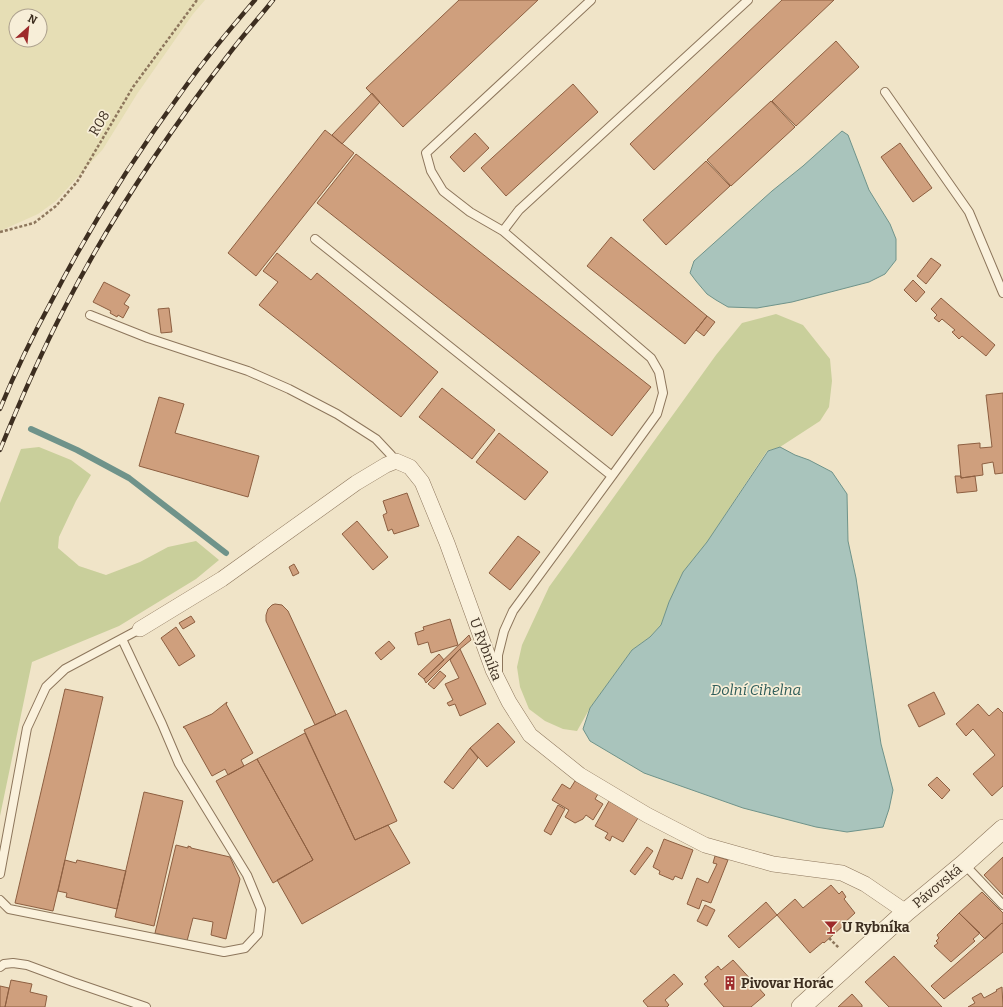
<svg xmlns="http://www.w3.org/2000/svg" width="1003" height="1007" viewBox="0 0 1003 1007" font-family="Bitter,serif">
	<rect width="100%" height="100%" fill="#f0e4c8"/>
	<!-- farmland -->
	<path fill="#e6deb5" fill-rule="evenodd" d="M0 0H205L193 14 137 94 103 149 56 201 38 214 0 231ZM16 16H40V40H16Z"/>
	<!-- green -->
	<path fill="#c9cf9b" d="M776 314 803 325 830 359 832 381 829 407 820 421 780 447 767 451 707 542 683 572 669 602 661 625 650 637 632 650 590 708 577 731 563 729 545 721 529 709 520 687 517 667 522 645 549 587 716 355 742 323Z
		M39 447 71 460 91 475 76 501 59 537 58 548 79 566 106 575 140 562 168 547 196 541 219 560 196 579 119 626 32 662 0 816V503L21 449Z"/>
	<!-- water -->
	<path fill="#a9c4bc" stroke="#6f938a" d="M842 131 848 135 869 190 890 224 896 239V260L885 274 869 282 792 302 757 308 728 307 716 300 707 294 696 281 690 273 694 261 772 191 803 166Z
		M780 447 795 455 809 460 832 472 847 494 848 541 856 578 881 744 893 790 889 809 883 827 847 832 816 827 743 808 644 773 590 741 583 729 590 708 632 650 650 637 661 625 669 602 683 572 707 542 768 451Z"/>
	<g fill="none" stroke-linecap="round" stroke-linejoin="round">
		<!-- stream -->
		<path stroke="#6f938a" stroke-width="6" d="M31 429 77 450 129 478 226 553"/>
	</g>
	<!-- building -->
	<path fill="#cf9f7d" stroke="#8d5f41" d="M459 0H538L403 127 366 88Z
		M782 0H834L654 170 630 144Z
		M836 41 859 67 796 126 772 101Z
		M573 84 598 112 506 196 481 168Z
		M372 93 380 102 342 144 332 135Z
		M771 101 795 127 731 186 707 160Z
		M325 130 354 153 256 276 228 253Z
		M475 133 489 148 464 172 450 157Z
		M900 143 932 188 913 202 881 157Z
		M356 154 651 387 612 436 317 203Z
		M706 161 730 186 666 245 643 220Z
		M611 237 707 316 685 344 587 266Z
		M277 253 311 280 317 273 438 372 401 417 259 305 278 282 263 271Z
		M931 258 941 265 926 284 917 276Z
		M913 280 925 292 916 302 904 290Z
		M104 282 130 295 124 304 129 307 123 318 118 315 117 317 110 313 111 311 93 302Z
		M941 298 995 345 986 356 962 336 959 339 952 332 955 330 942 319 939 322 934 318 937 315 931 309Z
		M169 308 172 332 161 333 158 309Z
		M707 316 715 322 704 336 696 330Z
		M442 388 495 430 472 459 419 417Z
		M1003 393V473L995 474 993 462 982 464 983 475 961 478 958 445 980 443V448L992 447 986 395Z
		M159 397 184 404 175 433 259 456 248 497 139 466Z
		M499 433 548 472 525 500 476 462Z
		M955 476H961V478L975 476 977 491 957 493Z
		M407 493 419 526 394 534 392 529 388 531 383 515 387 513 383 501Z
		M357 521 388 557 373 570 342 534Z
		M518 536 540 552 510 590 489 573Z
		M294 564 299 573 293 576 289 567Z
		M275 604 282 605 288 611 336 715 315 725 266 621V615L268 609 272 605Z
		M191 616 195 622 183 629 179 623Z
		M450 619 458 645 431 653 428 642 418 645 415 633 424 630 423 627Z
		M176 627 195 656 179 666 161 638Z
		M469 635 471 640 460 649 426 683 424 679Z
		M389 641 395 648 381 660 375 653Z
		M460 649 486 704 460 716 455 704 449 706 447 703 453 700 445 684 459 678 450 660Z
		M439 654 444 660 424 679 418 674Z
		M440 671 446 676 434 689 428 684Z
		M65 689 103 697 53 911 15 903Z
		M934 692 945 714 919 727 908 705Z
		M227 702V703L226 704 253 753 241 760 244 766 228 775 225 769 212 776 185 728H184L183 727 212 714Z
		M978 704 989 716 998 708 1003 713V786L992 796 973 774 995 755 973 729 966 736 956 724Z
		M346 710 397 821 355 840 304 730Z
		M498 723 515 742 487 767 470 748Z
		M305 733 355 840 388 825 410 863 302 924 277 880 313 860 257 759Z
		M470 748 478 758 453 789 444 782Z
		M257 759 313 860 273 883 216 781Z
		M937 777 950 790 942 799 928 785Z
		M575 781 598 794 595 799 603 804 593 820 586 815 583 819 575 823 565 817 569 810 552 800 562 784 570 789Z
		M144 792 183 801 154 926 115 917Z
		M609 801 638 818 623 842 612 836 610 841 605 838 608 833 595 826Z
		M558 805 565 809 551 835 544 831Z
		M664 839 693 850 682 879 675 876 673 880 659 874 660 871 653 867Z
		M176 845 188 848V846L191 847V848L230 857 240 879 226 939 211 935 213 922 193 918 187 941 155 933Z
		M647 847 653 851 635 875 630 871Z
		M715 856 728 860 711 903 702 900 699 909 687 904 697 878 708 883 717 864 713 863Z
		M1003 857V895L984 875Z
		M65 860 76 863 77 860 126 871 117 909 66 897 67 893 58 891Z
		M831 885 839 894 842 891 846 897 844 899 855 913 843 924 844 925 824 943 823 942 810 953 777 915 795 899 803 908Z
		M982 892 1003 913V924L1002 923 985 939 959 913Z
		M766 902 777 915 739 948 728 936Z
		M705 905 715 910 707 926 697 921Z
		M959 913 980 933 973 939 975 941 951 962 934 946 938 943 936 941 939 938 937 935Z
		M1002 923 1003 924V952L944 999 931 986Z
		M894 956 942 1007H889L865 982Z
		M733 960 765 995 751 1007H724L704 984 708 981 705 977 718 966 721 970Z
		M674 974 683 984 665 1000 669 1005 667 1007H648L643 1001Z
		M11 980 32 984 30 992 47 996 45 1007H5Z
		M0 986 9 988 5 1007H0Z
		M1002 987 1003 1007H968L975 1003 972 998 981 993 984 998 997 991 996 990Z
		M852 994 862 1005V1007H838Z"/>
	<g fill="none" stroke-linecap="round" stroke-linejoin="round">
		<defs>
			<path id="service" d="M885 92 969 212 1003 293
				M503 231 470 212 443 191 431 171 426 153 591 0
				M315 239 612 476 513 611 504 631 498 655V672
				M90 315 148 338 248 371 289 389 337 414 376 439 391 455 396 461
				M612 476 657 414 663 393 659 372 651 358 503 231 519 210 748 0
				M964 864 1003 905
				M0 874 27 728 46 687 65 669 140 629
				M0 900 9 909 224 952 245 948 258 934 261 909 247 875 179 764 162 724 122 639
				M0 967 4 964 13 963 27 965 73 982 146 1007"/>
			<path id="minor" d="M140 629 222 579 356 483 386 465 396 461 410 467 422 482 447 543 493 670 509 702 530 735 580 775 647 815 705 845 773 864 842 873 865 884 906 912"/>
			<path id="tertiary" d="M801 1007 906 912 964 864 1003 829"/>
		</defs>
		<!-- service casing -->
		<use href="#service" stroke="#8d765c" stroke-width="10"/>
		<!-- minor casing -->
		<use href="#minor" stroke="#8d765c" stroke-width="16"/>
		<!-- tertiary casing -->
		<use href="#tertiary" stroke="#8d765c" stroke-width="20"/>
		<!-- path -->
		<path stroke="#8d765c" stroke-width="2.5" stroke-dasharray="3 2" stroke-linecap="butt" d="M0 232 34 223 56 206 77 182 133 87 197 0
			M829 938 839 948"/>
		<!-- service -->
		<use href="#service" stroke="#faf1dc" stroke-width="8"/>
		<!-- minor -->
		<use href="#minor" stroke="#faf1dc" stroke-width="15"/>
		<!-- tertiary -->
		<use href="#tertiary" stroke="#faf1dc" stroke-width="19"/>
		<defs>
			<path id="rail" d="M0 409C15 372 32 337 51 302 89 228 134 157 183 90 205 59 230 29 255 0
				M0 450C20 401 41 353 65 307 111 217 168 133 229 54 243 35 259 18 273 0"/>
		</defs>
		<!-- rail casing -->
		<use href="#rail" stroke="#3d2e20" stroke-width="4.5"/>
		<!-- rail -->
		<use href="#rail" stroke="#f7eed8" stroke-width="3" stroke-dasharray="9" stroke-linecap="butt"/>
	</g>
	<!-- icons -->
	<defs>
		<symbol id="bar-bare" viewBox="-9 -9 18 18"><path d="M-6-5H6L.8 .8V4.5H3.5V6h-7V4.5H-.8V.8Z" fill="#9e2a2b" stroke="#f7eed8" stroke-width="2.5" paint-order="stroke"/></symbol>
		<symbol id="building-bare" viewBox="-9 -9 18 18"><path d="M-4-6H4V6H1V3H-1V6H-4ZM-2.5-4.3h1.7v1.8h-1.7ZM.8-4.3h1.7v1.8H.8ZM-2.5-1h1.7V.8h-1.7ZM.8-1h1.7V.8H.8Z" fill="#9e2a2b" stroke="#f7eed8" stroke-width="2.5" paint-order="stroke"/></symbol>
	</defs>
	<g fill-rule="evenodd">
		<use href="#bar-bare" x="821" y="917" width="20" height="20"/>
		<use href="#building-bare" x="720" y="973" width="20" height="20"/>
	</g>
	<g text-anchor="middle" stroke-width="3.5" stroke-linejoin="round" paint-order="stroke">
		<!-- street labels -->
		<g font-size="14" fill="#3d2e20" stroke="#f7eed8">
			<text transform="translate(99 123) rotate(-59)" y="5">R08</text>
			<text transform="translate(486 649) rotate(69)" y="5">U Rybníka</text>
			<text transform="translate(937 886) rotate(-40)" y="5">Pávovská</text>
		</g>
		<!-- poi labels -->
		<g font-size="14" font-weight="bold" fill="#3d2e20" stroke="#f7eed8" text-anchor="start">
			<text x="842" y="932">U Rybníka</text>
			<text x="741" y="988">Pivovar Horác</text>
		</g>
		<!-- water labels -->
		<g font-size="15" font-style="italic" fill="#2f5d5a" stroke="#f7eed8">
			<text x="756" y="695">Dolní Cihelna</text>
		</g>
	</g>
	<!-- north arrow -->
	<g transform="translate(28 28) rotate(27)"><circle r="19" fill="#f7eed8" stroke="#ada18e"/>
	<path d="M0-3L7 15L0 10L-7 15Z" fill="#9e2a2b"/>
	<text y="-6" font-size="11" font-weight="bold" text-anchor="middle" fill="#3d2e20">N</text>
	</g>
</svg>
